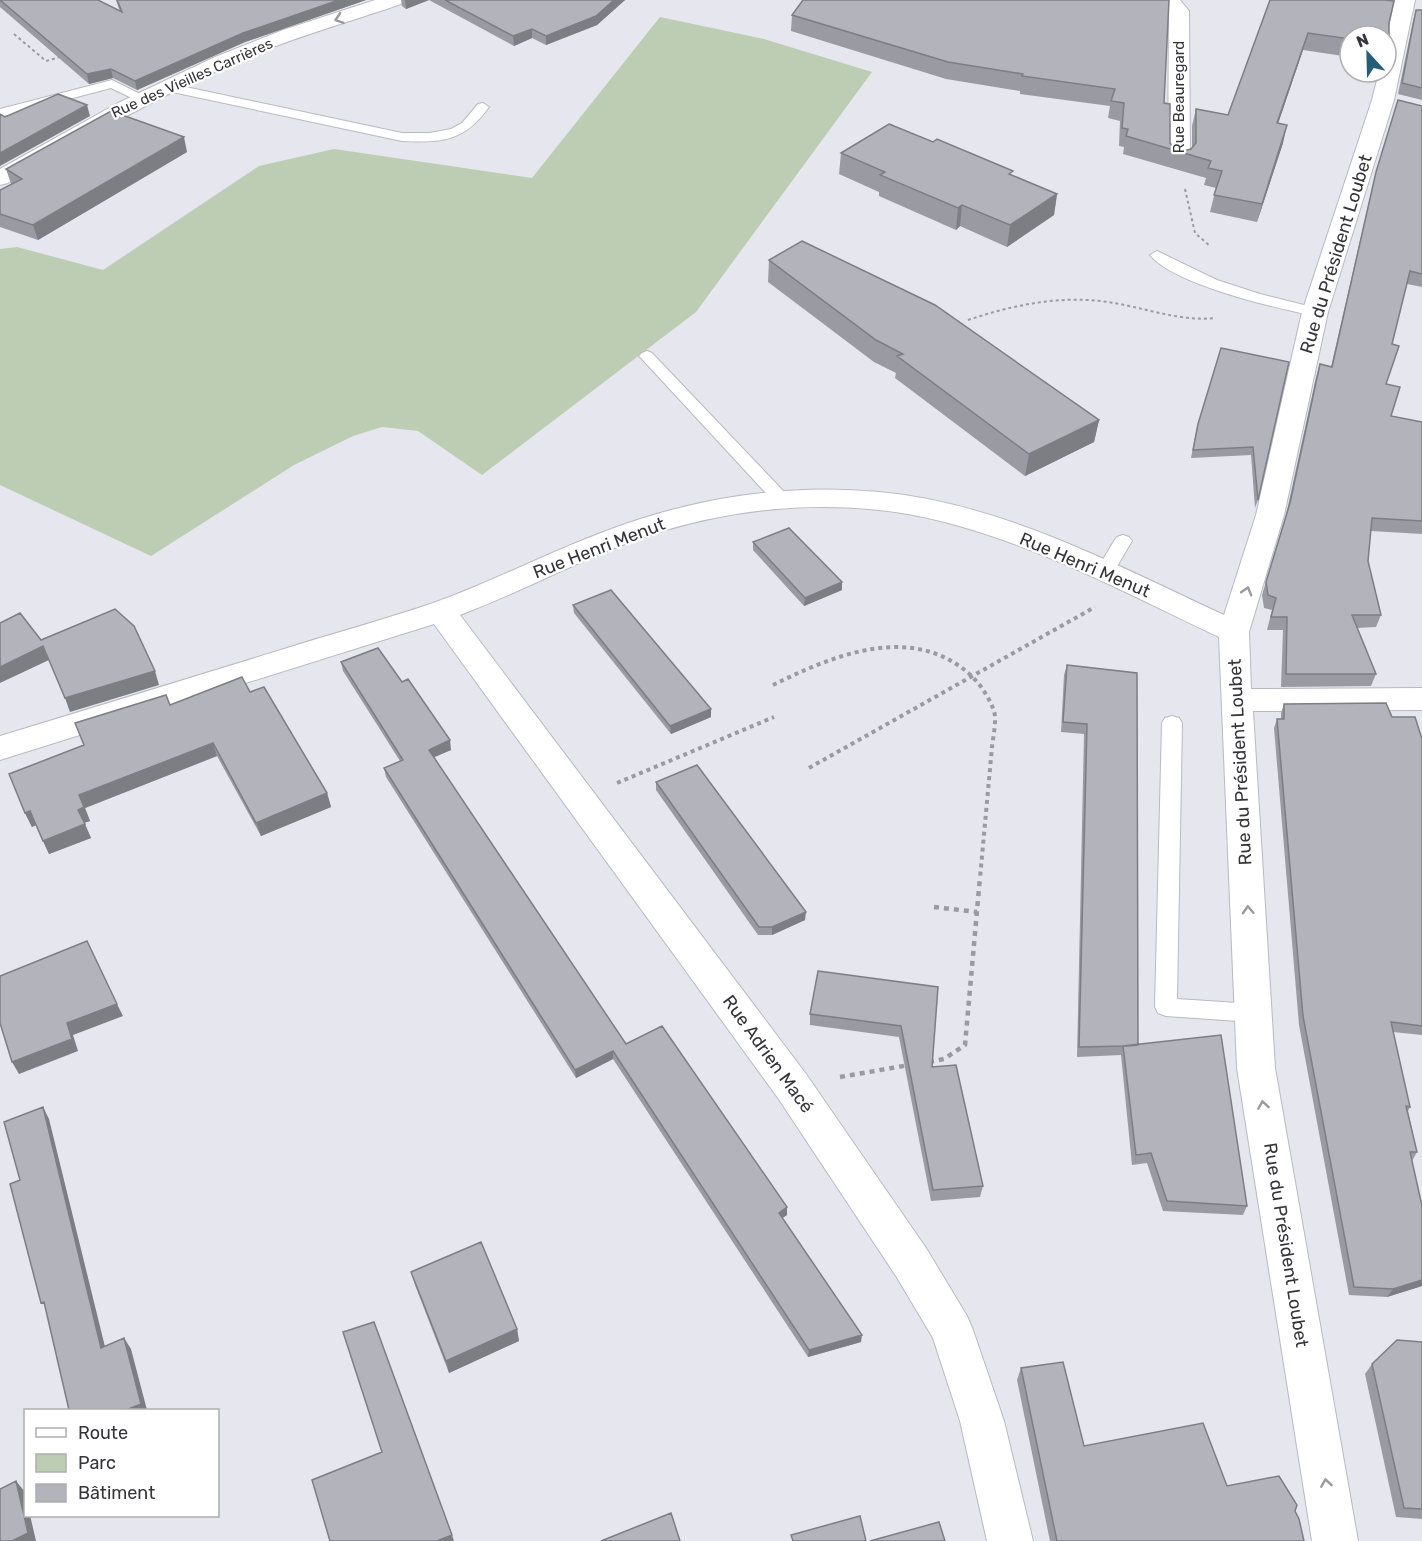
<svg xmlns="http://www.w3.org/2000/svg" width="1422" height="1541" viewBox="0 0 1422 1541" font-family="Rubik,sans-serif">
	<rect width="100%" height="100%" fill="#e5e6ee"/>
	<!-- green -->
	<path fill="#bccdb3" d="M660 17 764 39 872 72 696 312 482 475 418 431 382 427 353 436 294 465 151 556 0 485V249L17 247 103 270 259 166 334 149 532 178Z"/>
	<g fill="none" stroke-linecap="round" stroke-linejoin="round">
		<defs>
			<path id="lane" d="M112 80 148 98 142 102 138 101 111 88 0 117V109Z
				M167 83 402 133H430L451 129 462 123 478 104 483 103 489 107C465 141 442 143 402 141L163 90 161 87Z
				M1157 251 1217 280 1260 294 1320 309 1322 312 1315 316C1276 308 1174 285 1150 255Z
				M647 351 652 353 788 496 790 500 788 504H776L642 359 639 356 642 353Z
				M1123 535 1129 537 1132 541 1113 573 1110 577H1098L1095 573 1114 541 1117 537Z
				M1172 716 1179 718 1182 723 1177 999 1253 1004 1261 1007 1264 1013 1261 1019 1253 1022 1166 1016 1158 1013 1155 1007 1162 723 1165 718Z"/>
			<path id="street" d="M375 0H404L401 4C355 20 308 33 263 51 174 87 91 135 8 183L0 185V169L118 103 215 57 283 30Z
				M1159 0H1180L1189 11 1190 159 1187 164 1179 166 1171 164 1168 159 1169 12Z
				M1395 0H1415L1394 100 1328 312 1284 515 1249 632 1251 689 1422 688V710L1253 711 1275 1068 1358 1541H1312L1237 1068 1219 637C1132 596 1045 549 952 524 859 498 758 503 666 530 595 551 529 589 460 615L806 1074 926 1248 967 1316 973 1330 1004 1421 1033 1541H987L960 1421 933 1338 896 1276 778 1098 434 624 0 760V736C95 707 190 678 284 649 334 633 384 620 433 603 492 582 547 553 606 531 692 498 787 483 879 492 1001 503 1114 564 1224 615L1256 515 1302 312 1372 100 1379 72H1386V40Z"/>
		</defs>
		<!-- lane casing -->
		<use href="#lane" stroke="#b9b9c1" stroke-width="2"/>
		<!-- street casing -->
		<use href="#street" stroke="#b9b9c1" stroke-width="2"/>
		<!-- path-far2 -->
		<path stroke="#9a9ba1" stroke-width="2" stroke-dasharray="3 3" stroke-linecap="butt" d="M14 34 46 61 63 56
			M1185 189 1195 233 1210 246
			M968 320C1013 305 1060 295 1108 302 1143 307 1179 322 1216 318"/>
		<!-- path-far1 -->
		<path stroke="#9a9ba1" stroke-width="4" stroke-dasharray="4 4" stroke-linecap="butt" d="M773 685C830 657 904 625 962 668 976 678 988 694 994 711 997 720 993 737 992 747 988 791 984 834 980 878
			M809 768 1095 607
			M617 783 774 717"/>
		<!-- path -->
		<path stroke="#9a9ba1" stroke-width="4.5" stroke-dasharray="5 5" stroke-linecap="butt" d="M934 907 977 912
			M929 1062 944 1059 965 1045 980 877
			M840 1077 909 1065"/>
		<!-- lane -->
		<use href="#lane" fill="#fff" fill-rule="evenodd"/>
		<!-- street -->
		<use href="#street" fill="#fff" fill-rule="evenodd"/>
	</g>
	<!-- wall -->
	<path fill="#9a9aa2" d="M0 0 120 12 116 0H366L245 42 137 90 113 78 89 84 0 7Z
		M401 0H625L597 25 546 45 532 38 514 46 429 0 406 9 402 6Z
		M803 0 1164 103 1170 143 1174 149 1183 151 1192 148V126L1196 109 1228 115 1270 0 1389 23V44L1386 54V36H1350V57L1303 50 1278 124 1283 143 1257 222 1210 212 1216 188 1204 185 1206 178 1123 154 1124 147 1119 146 1120 121 1108 118 1110 106 1020 94V91L946 79 791 31 792 15Z
		M1416 10H1422V100L1398 94 1413 21Z
		M1398 100 1422 106V287L1407 284 1392 344 1386 384 1391 416 1422 422V534L1371 531 1368 561 1381 615 1376 627 1357 628 1376 674 1371 686 1281 687 1283 630H1267L1272 610 1264 608 1262 595 1286 515 1316 377 1320 364 1331 367 1373 184Z
		M187 152 38 240 0 227V190L11 184 6 169Z
		M841 153 1013 175 1057 194 1054 215 1007 247 960 226 956 230 879 196V192L839 174Z
		M769 260 1099 420 1094 442 1025 476 895 378 896 373 874 362 768 282Z
		M1289 362 1258 500 1255 508 1251 455 1191 458 1196 432 1198 424Z
		M753 542 842 582V590L804 606 753 550Z
		M573 605 711 717 671 734 574 613Z
		M341 662 402 682 451 750 434 757 626 1044 787 1207V1215L782 1218 861 1342 808 1357 613 1059 576 1078 386 777 384 768 400 761 343 671Z
		M1067 665 1137 673 1138 1045 1247 1206 1243 1215 1163 1211 1147 1163 1132 1165 1121 1055 1077 1057 1084 734 1061 732 1064 675Z
		M250 692 327 793 331 807 261 836 217 756 85 808 90 821 84 823 91 838 49 854 36 825 32 827 25 813 84 745 170 705Z
		M1284 704 1392 717 1422 739V1035L1393 1032 1410 1107 1408 1111 1417 1152 1412 1161 1422 1206V1286L1387 1297 1349 1295 1299 1025 1274 728 1277 719H1281V713Z
		M656 782 805 920 772 935H758L656 790Z
		M938 987 932 1067 983 1186 980 1197 931 1201 899 1037 810 1025V1014Z
		M411 1272 517 1329 519 1341 449 1373 415 1285Z
		M1422 1342V1519L1396 1517 1365 1374 1372 1364Z
		M1021 1368 1084 1446 1227 1486 1295 1511 1304 1541H1050L1017 1380Z"/>
	<!-- shaded-wall -->
	<path fill="#7d7d84" d="M339 0H366L245 42 137 90 135 81 243 33Z
		M405 0H429L406 9Z
		M614 0H625L597 25 546 45V36Z
		M532 29V38L514 46 513 36Z
		M1308 33 1303 50 1272 141 1277 123Z
		M111 69 113 78 89 84 87 74Z
		M87 105 90 116 0 166V153Z
		M1287 125 1283 143 1257 222 1262 204Z
		M184 137 187 152 38 240 33 225Z
		M1057 194 1054 215 1007 247 1010 225Z
		M962 205 960 226 956 230 958 208Z
		M1099 420 1094 442 1025 476 1029 454Z
		M842 582V590L804 606 805 598Z
		M43 646 49 660 0 683V667Z
		M155 671 159 685 70 712 65 698Z
		M711 709V717L671 734 670 726Z
		M450 740 451 750 430 759 429 750Z
		M213 743 217 756 85 808 90 821 83 823 78 810 79 795Z
		M327 793 331 807 261 836 256 823Z
		M30 811 36 825 32 827 25 813Z
		M85 824 91 838 49 854 43 841Z
		M806 912 805 920 772 935V927Z
		M117 1004 123 1016 73 1035 78 1051 19 1074 12 1062 67 1023Z
		M613 1051V1059L576 1078 575 1070Z
		M43 1107 49 1119 108 1359 101 1348Z
		M787 1207V1215L778 1221 779 1213Z
		M1422 1280V1286L1387 1297 1393 1289Z
		M517 1329 519 1341 449 1373 446 1361Z
		M862 1335 861 1342 808 1357 809 1350Z
		M124 1338 131 1349 147 1410H126Z
		M16 1481 25 1492 26 1515H30L36 1541H12Z
		M452 1535 454 1541H437Z"/>
	<!-- building -->
	<path fill="#b3b3bc" stroke="#7d7d84" stroke-width="1.5" d="M0 0H98L122 12 117 0H339L243 33 135 81 111 69 87 74Z
		M445 0H614L596 16 546 36 532 29 513 36Z
		M803 0H1169L1164 103 1170 104V143L1174 149 1183 151 1191 149 1196 143V109L1228 115 1270 0H1385L1394 1 1389 23V44H1386V36H1350V39L1308 33 1277 123 1287 125 1262 204 1214 195 1222 171 1208 168 1211 161 1126 136 1128 129 1122 128 1124 103 1111 101 1115 89 1022 76 1023 74 948 62 792 15Z
		M1416 10H1422V88L1402 83Z
		M58 94 87 105 0 153V114L5 117Z
		M1398 100 1422 106V274L1410 271 1392 344 1399 346 1386 384 1400 387 1391 416 1422 422V521L1372 518 1368 561 1381 615H1352L1376 674H1286L1287 617H1271L1276 598 1268 595 1266 582 1290 503 1320 364 1332 367 1376 172Z
		M111 111 184 137 33 225 0 214V190L22 179 6 169Z
		M889 124 933 142 937 139 1013 171 1009 174 1057 194 1010 225 962 205 958 208 880 175 885 172 841 153Z
		M802 241 935 305 1099 420 1029 454 897 356 903 354 876 340 769 260Z
		M1221 348 1289 362 1258 500 1253 447 1193 450 1198 424Z
		M789 528 842 582 805 598 753 542Z
		M611 590 711 709 670 726 573 605Z
		M115 609 134 626 155 671 65 698 43 646 0 667V623L20 613 41 640Z
		M378 648 402 682 408 679 450 740 429 750 626 1044 662 1026 787 1207 779 1213 862 1335 809 1350 613 1051 575 1070 384 768 403 760 341 662Z
		M1067 665 1137 673 1138 1045 1127 1046 1079 1047 1087 724 1063 722Z
		M242 677 250 692 264 687 327 793 256 823 213 743 79 795 84 807 78 810 85 824 43 841 30 811 25 813 9 774 84 745 75 723 166 695 170 705Z
		M1386 703 1392 717H1415L1422 739V1026L1391 1022 1410 1107 1406 1106 1417 1152H1410L1422 1206V1280L1393 1289 1354 1287 1303 1016 1277 719H1284V704Z
		M697 765 806 912 772 927H759L656 782Z
		M87 941 117 1004 67 1023 72 1039 12 1062 0 1023V976Z
		M818 971 938 987 932 1067 956 1065 983 1186 933 1190 901 1026 810 1014Z
		M1221 1035 1247 1206 1167 1201 1151 1153 1136 1155 1123 1046Z
		M43 1107 101 1348 124 1338 141 1404 126 1410H69L44 1302 41 1303 10 1184 20 1180 4 1122Z
		M481 1242 517 1329 446 1361 411 1272Z
		M374 1322 452 1535 437 1541H330L312 1480 382 1452 343 1332Z
		M1397 1340 1422 1342V1509L1404 1508 1372 1364Z
		M1063 1362 1084 1446 1203 1423 1227 1486 1279 1476 1297 1505 1295 1511 1299 1519 1304 1541H1057L1021 1368Z
		M16 1481 28 1533 12 1541H0V1489Z
		M671 1513 680 1541H601Z
		M860 1516 866 1541H793L791 1535Z
		M939 1522 945 1541H870Z"/>
	<!-- one-way arrows -->
	<defs><path id="oneway-chevron" d="M-2-3.5L2.5 0L-2 3.5" fill="none" stroke-width="1.6" stroke-linecap="round" stroke-linejoin="round" transform="scale(1.5)"/></defs>
	<g stroke="#9a9a9c">
		<use href="#oneway-chevron" transform="translate(339 19) rotate(161)"/>
		<use href="#oneway-chevron" transform="translate(1247 591) rotate(-73)"/>
		<use href="#oneway-chevron" transform="translate(1248 910) rotate(-93)"/>
		<use href="#oneway-chevron" transform="translate(1263 1105) rotate(-99)"/>
		<use href="#oneway-chevron" transform="translate(1326 1483) rotate(-99)"/>
	</g>
	<g text-anchor="middle" stroke-width="4.5" stroke-linejoin="round" paint-order="stroke">
		<!-- far-street labels -->
		<g font-size="15" fill="#353539" stroke="#fff">
			<text transform="translate(192 78) rotate(-24)" y="5">Rue des Vieilles Carrières</text>
			<text transform="translate(1179 97) rotate(-90)" y="5">Rue Beauregard</text>
		</g>
		<!-- street labels -->
		<g font-size="18" fill="#353539" stroke="#fff">
			<text transform="translate(1336 254) rotate(-73)" y="6">Rue du Président Loubet</text>
			<text transform="translate(599 548) rotate(-21)" y="6">Rue Henri Menut</text>
			<text transform="translate(1085 565) rotate(23)" y="6">Rue Henri Menut</text>
			<text transform="translate(1240 762) rotate(-93)" y="6">Rue du Président Loubet</text>
			<text transform="translate(768 1054) rotate(54)" y="6">Rue Adrien Macé</text>
			<text transform="translate(1286 1245) rotate(81)" y="6">Rue du Président Loubet</text>
		</g>
	</g>
	<!-- legend -->
	<rect x="24" y="1409" width="195" height="108" fill="#ffffff" stroke="#aeaeb0" stroke-width="1.5"/>
	<rect x="36" y="1428" width="30" height="9" fill="#ffffff" stroke="#aeaeb0" stroke-width="1.5"/>
	<text x="78" y="1439" font-size="18" fill="#353539">Route</text>
	<rect x="36" y="1454" width="30" height="18" fill="#bccdb3" stroke="#aeaeb0" stroke-width="1.5"/>
	<text x="78" y="1469" font-size="18" fill="#353539">Parc</text>
	<rect x="36" y="1484" width="30" height="18" fill="#b3b3bc" stroke="#aeaeb0" stroke-width="1.5"/>
	<text x="78" y="1499" font-size="18" fill="#353539">Bâtiment</text>
	<!-- north arrow -->
	<g transform="translate(1368 54) rotate(338)"><circle r="28" fill="#ffffff" stroke="#aeaeb0" stroke-width="1.5"/>
	<path d="M0-4.5L10 22L0 15L-10 22Z" fill="#245e77"/>
	<text y="-9" font-size="16" font-weight="bold" text-anchor="middle" fill="#353539">N</text>
	</g>
</svg>
